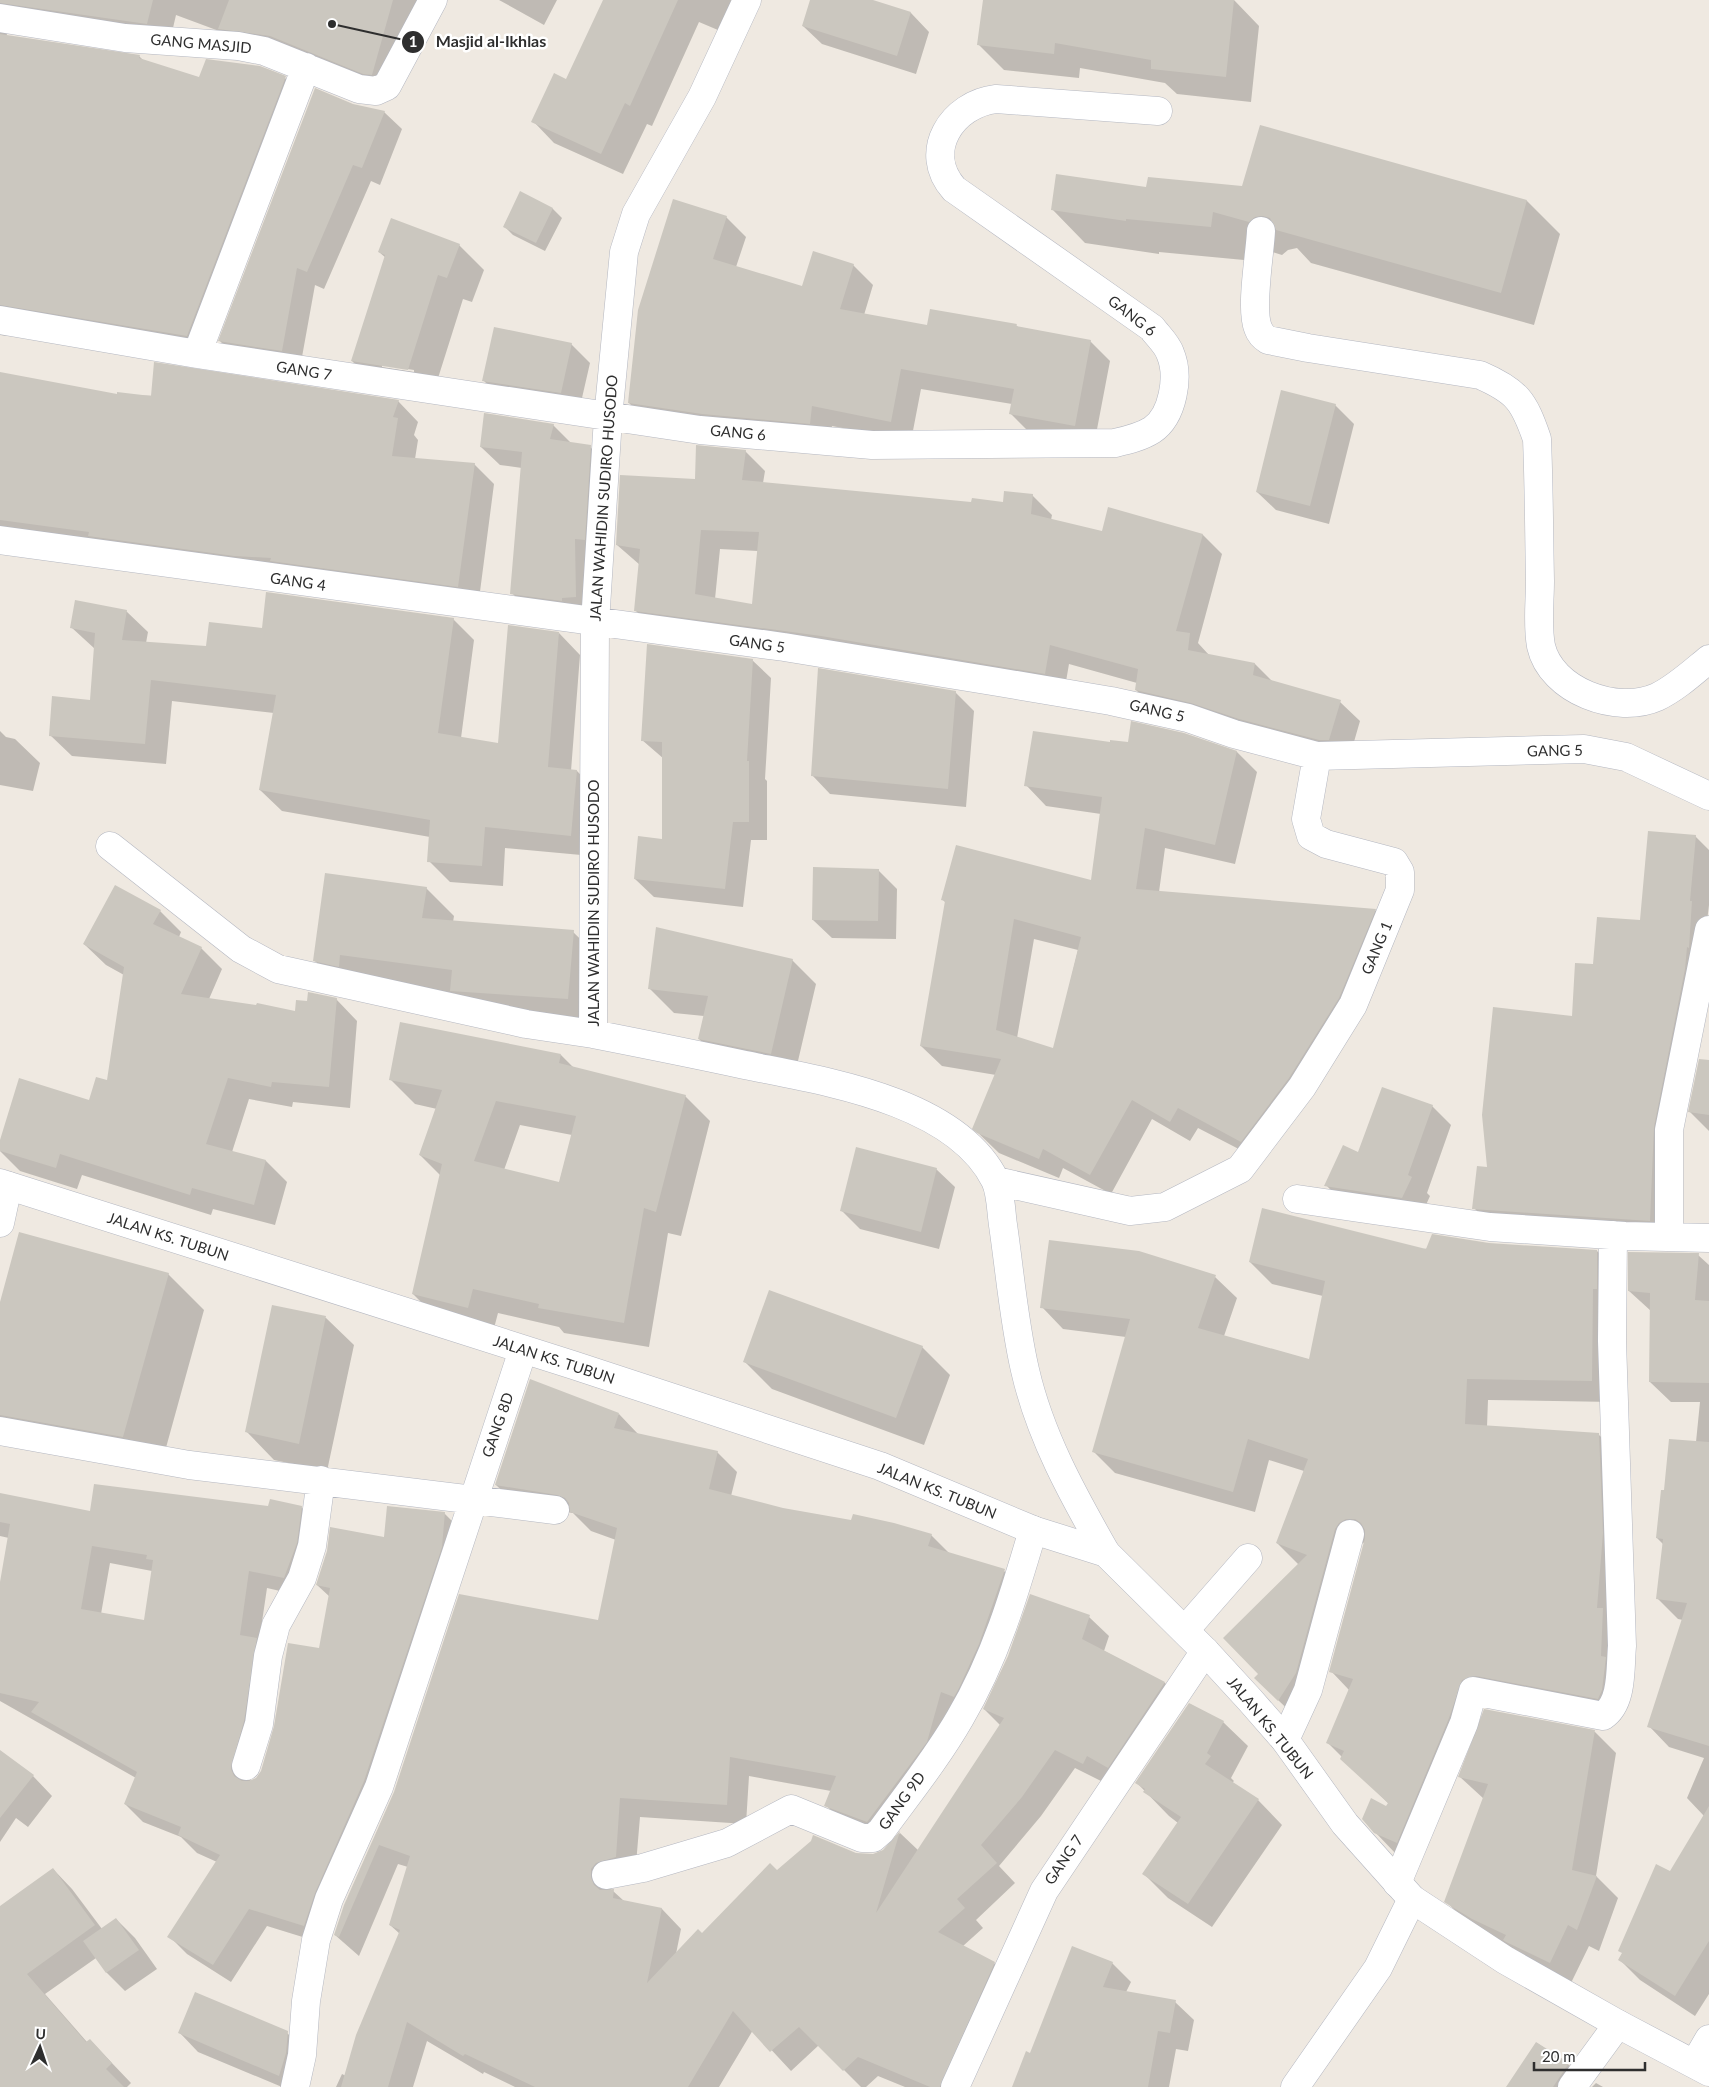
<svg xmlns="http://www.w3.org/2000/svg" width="1709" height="2087" viewBox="0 0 1709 2087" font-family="Lato,sans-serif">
	<rect width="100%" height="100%" fill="#efe9e1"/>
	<!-- shadow -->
	<path fill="#0003" fill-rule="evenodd" d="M0 0H421L393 96 176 15 169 45 10 29 6 36 139 56 145 62 200 78H285L307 99 209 357 16 327 8 336 0 335Z
		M499 0H557L544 25Z
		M604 0H740L725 33 699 22 652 126 647 124 623 174 554 143 533 121 567 81Z
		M812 0H869L911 13 929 32 916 74 822 44 803 26Z
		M984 0H1234L1259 26 1251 102 1177 94 1165 83 1080 68 1079 78 1004 70 979 45Z
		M353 105 384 112 402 129 380 185 371 181 324 289 315 285 300 368 237 359 220 341Z
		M1243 188 1527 201 1560 234 1534 325 1311 263 1297 248 1288 250 1282 255 1246 244 1244 260 1159 252V254L1085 243 1052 209 1147 189Z
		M521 193 553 209 562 218 545 251 513 235 504 226Z
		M726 217 746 237 736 267 803 287 853 265 873 285 864 315 928 327 1016 325 1018 327 1090 341 1110 361 1094 445 1030 433 1010 413 1012 404 921 389 911 441 832 426 830 443 649 423 629 403Z
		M459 245 484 270 472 302 463 299 433 394 377 386 352 361 386 258 379 252ZM382 365 414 370V372L382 367Z
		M571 344 590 363 579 411 502 399 484 381Z
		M0 373 118 395 398 401 418 422 414 435 418 440 415 459 474 464 494 484 478 607 0 537Z
		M1335 405 1354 424 1329 524 1276 510 1257 492Z
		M553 425 572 444 590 447 609 465 594 616 530 612 512 593 522 468 500 465 481 447Z
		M745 451 765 471 763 483 972 503H1004L1032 495 1052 515 1051 520 1103 532 1203 535 1222 554 1198 643 1209 655 1255 664 1273 682 1340 702 1360 721 1349 759 1156 710 1136 690 1137 683 1069 664 1064 693 655 630 635 610 640 565 617 545 697 480ZM720 549 758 551 753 606 715 599Z
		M126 611 148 632 146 643 207 648 263 630 453 619 474 640 461 738 499 744 559 633 580 655 571 771H577L598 793 592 856 505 848 503 886 450 882 429 861 430 837 282 811 260 790 274 713 172 701 166 764 72 756 50 735 91 701 95 649 71 627Z
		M752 660 771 678 765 779 767 781V840H751L743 907 654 897 635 879 663 840 664 759 642 740Z
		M955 692 974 711 966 807 830 794 812 775Z
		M0 731 6 737 15 739 40 763 33 791 0 785Z
		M1183 734 1237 752 1257 772 1235 864 1165 848 1159 892 1375 910 1395 930 1262 1161 1198 1128 1190 1141 1152 1119 1111 1194 1063 1168 1059 1178 999 1153 974 1129 996 1075 942 1066 921 1046 946 903 943 900 1092 881 1101 814 1046 806 1026 785 1111 744 1129 743ZM1034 939 1078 950 1054 1050 1017 1038Z
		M1695 836 1709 850V905L1668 1239 1492 1226 1474 1208 1488 1168 1573 1017 1594 965 1641 921Z
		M878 870 897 889 896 939 832 938 813 920Z
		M426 888 454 916 453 922 573 932 601 959 596 1026 479 1018 456 994 368 982 342 988 314 960Z
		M160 911 181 932 179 937 201 948 222 969 209 999 297 1012 336 999 357 1021 350 1108 293 1102 292 1107 249 1099 232 1152 266 1161 287 1182 275 1225 213 1209 211 1215 82 1175 77 1189 20 1171 0 1151V1144L90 1102 108 1082 124 975 106 965 84 944Z
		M792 960 816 984 794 1078 723 1063 699 1039 704 1016 674 1013 650 989Z
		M561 1055 574 1068 685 1096 710 1121 681 1236 668 1233 649 1347 564 1333 559 1327 498 1313 493 1332 438 1319 413 1294 441 1176 420 1155 437 1109 415 1104 390 1079ZM520 1125 572 1135 559 1184 504 1170Z
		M1709 1062V1131L1690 1112Z
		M1432 1106 1451 1125 1427 1193 1430 1196 1421 1216 1344 1204 1326 1185 1359 1153Z
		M936 1169 955 1187 939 1249 860 1229 841 1210Z
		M1489 1244 1597 1251 1618 1273 1614 1402 1488 1400 1487 1427 1599 1435 1621 1456 1627 1679 1621 1718 1620 1720 1498 1697 1484 1701 1397 1855 1375 1832 1389 1804 1328 1743 1349 1690 1331 1671 1365 1542 1361 1544 1300 1721 1278 1700 1260 1674 1299 1565 1277 1543 1304 1471 1269 1460 1255 1512 1115 1473 1094 1452 1126 1337 1063 1329 1042 1307 1215 1277 1237 1298 1224 1336 1310 1360 1323 1296 1272 1284 1250 1262Z
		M1698 1255 1709 1265V1994L1695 2016 1640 1980 1619 1959 1704 1816 1687 1798 1704 1758 1669 1747 1649 1726 1683 1620 1678 1619 1657 1598 1664 1545 1657 1538 1665 1492 1696 1442 1700 1402H1671L1650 1382 1651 1311 1629 1291Z
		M168 1274 204 1310 159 1473 0 1434V1307Z
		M273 1306 326 1318 354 1345 327 1471 274 1460 247 1432Z
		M922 1347 950 1375 924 1445 772 1389 744 1361Z
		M619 1414 638 1434 717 1452 737 1472 731 1496 783 1509 931 1535 950 1554 1004 1571 1024 1590 887 1841 845 1825 826 1805 831 1791 749 1776 746 1824 640 1817 635 1876 616 1882 610 1891H613L624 1901 662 1909 681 1929 676 1954 702 1935 777 1871 856 1854 873 1855 884 1851 900 1833 919 1851 1001 1726 984 1709 1089 1617 1109 1636 1104 1651 1165 1683 1184 1703 1103 1782 1075 1768 1041 1816 999 1866 1015 1883 976 1920 983 1928 963 1946 994 1963 1013 1982 966 2087H905L878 2076 866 2087H861L819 2045 791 2071 753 2030 719 2087H515L484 2072 483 2074 427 2041 413 2087H336L342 2074 346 2076 400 1934 390 1925 408 1867 398 1864 359 1956 335 1935 395 1792 599 1622 616 1540 591 1531 573 1513 516 1504 496 1485Z
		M0 1495 91 1512 301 1507 319 1525 302 1596 267 1588 259 1642 261 1739 250 1783 257 1779 262 1772 320 1649 330 1597 317 1585 385 1538 444 1513 462 1531 322 1943 267 1926 231 1982 187 1954 169 1936 217 1862 197 1853 181 1837 143 1822 125 1804 136 1778 0 1701V1589L9 1538 0 1536ZM110 1563 152 1571 145 1621 101 1614Z
		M1190 1704 1223 1722 1248 1746 1231 1778 1234 1781 1232 1783 1258 1800 1282 1825 1212 1927 1168 1898 1144 1874 1178 1823 1169 1816 1137 1783Z
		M1485 1710 1595 1732 1616 1753 1596 1876 1618 1898 1599 1951 1589 1946 1571 1983 1526 1961 1514 1949 1494 1940 1467 1923 1446 1901 1484 1799 1460 1777Z
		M0 1751 33 1776 52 1796 28 1827 16 1818 0 1842Z
		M53 1869 72 1889 102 1929 116 1919 135 1938 157 1969 125 1991 107 1973 96 1958 45 1994 87 2042 90 2040 131 2083 127 2087H0V1907Z
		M1112 1963 1131 1982 1126 1992 1175 2002 1194 2020 1188 2051 1176 2049 1169 2087H1013L1030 2054Z
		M180 2033H287L306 2051 301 2087H282L198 2052Z
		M1537 2043 1569 2065 1588 2084 1586 2087H1507Z
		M1596 2083 1603 2087H1592Z"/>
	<!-- building -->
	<path fill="#cbc7bf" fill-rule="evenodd" d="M0 0H153L147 24 0 3Z
		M229 0H393L372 75 363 74 270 36 218 29Z
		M603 0H678L630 106 625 103 601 154 531 122 554 73 566 79Z
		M810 0H873L911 12 897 56 802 26Z
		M983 0H1234L1226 77 1151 69V60L1055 43 1054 54 977 45Z
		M0 34 140 55 139 58 199 77 206 59 260 66 286 76 187 336 0 305Z
		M315 88 353 104 385 111 362 168 353 165 307 272 297 268 282 351 218 341Z
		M1260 125 1527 200 1501 293 1276 230 1270 218 1263 216 1255 217 1249 222 1213 212 1211 227 1126 219V221L1051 210 1056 174 1146 187 1148 177 1242 186Z
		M520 191 553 208 536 243 503 227Z
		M673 199 727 216 713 259 802 286 813 251 854 264 840 309 927 325 930 309 1017 324 1016 326 1091 340 1075 426 1009 414 1014 389 901 369 891 422 812 406 810 424 702 414 628 403 638 310Z
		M391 218 460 244 447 278 438 275 408 370 351 361 385 255 378 252Z
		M494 327 572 343 561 393 482 381Z
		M154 362 399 400 393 417 398 418 392 456 475 463 458 587 270 561 271 558 234 556 88 536 89 532 0 520V372L117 394V392L151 396Z
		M1281 390 1336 404 1310 506 1256 492Z
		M484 413 554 424 550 439 591 445 585 540 575 539 576 597 562 598V601L510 594 522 452 480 447Z
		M696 445 746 450 742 480 971 502 972 498 1003 502 1004 491 1033 494 1031 514 1102 531 1108 507 1203 534 1176 631 1190 633 1188 650 1255 663 1253 675 1341 700 1329 740H1319L1239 719 1191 703 1135 690 1138 669 1050 645 1045 674 821 636 634 611 640 549 616 545 620 475 695 479ZM701 530 759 532 752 604 695 594Z
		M266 592 454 618 438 733 498 743 508 625 559 632 548 767 577 770 571 836 485 827 482 866 427 862 430 820 259 790 276 695 151 680 145 744 49 736 52 696 90 700 95 633 70 628 75 600 127 610 122 640 206 646 209 622 262 628Z
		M647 644 753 659 747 761H749V822H733L725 889 634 879 638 836 662 839V742L641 741Z
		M818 668 956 691 948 789 811 776Z
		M1131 721 1184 733 1237 751 1215 845 1145 828 1136 889 1376 909 1339 998 1289 1078 1241 1142 1178 1108 1170 1122 1132 1100 1090 1175 1043 1149 1039 1159 977 1133 972 1129 1001 1059 920 1046 945 901 941 900 956 845 1091 880 1102 797 1024 786 1033 731 1110 742V740L1128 742ZM1014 919 1081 937 1053 1048 996 1030Z
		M1648 831 1696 835 1690 901H1692L1689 948 1687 947 1685 969 1654 1127 1650 1221 1472 1209 1477 1166 1487 1167 1482 1115 1493 1007 1572 1016 1575 963 1593 964 1597 917 1640 920Z
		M813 867 879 869 878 921 812 920Z
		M325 873 427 887 422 918 574 930 568 999 450 991 452 970 340 955 339 967 313 961Z
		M115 885 161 910 153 924 202 947 181 994 256 1005 257 1003 295 1011 296 1000 307 1001 308 992 337 998 329 1087 272 1082 271 1087 228 1078 206 1144 266 1160 254 1205 192 1188 190 1195 60 1154 56 1168 0 1151V1140L19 1078 89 1100 96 1077 107 1080 124 967 83 944Z
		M656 927 793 959 771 1054 698 1039 708 996 648 989Z
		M400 1022 561 1054 559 1063 686 1095 656 1212 644 1208 624 1323 538 1308 539 1304 473 1289 468 1308 412 1294 442 1164 419 1155 442 1090 389 1080ZM496 1101 576 1116 559 1182 474 1161Z
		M1699 1059 1709 1060V1115L1688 1112Z
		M1382 1087 1433 1105 1408 1175 1412 1177 1402 1198 1324 1186 1343 1145 1358 1152Z
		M856 1147 937 1168 921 1232 840 1211Z
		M1262 1208 1426 1249 1432 1234 1489 1243 1597 1250V1289H1593L1592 1381 1467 1379 1465 1424 1599 1433 1603 1533 1597 1608H1603L1601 1656 1606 1657 1602 1690 1598 1699 1476 1676 1462 1680 1449 1718 1397 1843 1374 1833 1362 1819 1371 1798 1386 1806 1388 1803 1340 1759 1344 1751 1326 1743 1353 1679 1329 1672 1365 1538V1530L1361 1523 1355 1519H1346L1339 1523 1335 1529 1296 1673 1278 1701 1254 1678 1258 1674 1223 1638 1307 1555 1276 1543 1308 1459 1248 1439 1233 1492 1092 1452 1130 1319 1040 1308 1049 1240 1139 1251 1216 1275 1198 1328 1309 1359 1325 1281 1249 1262Z
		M19 1232 169 1273 123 1437 0 1415V1302Z
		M1628 1252 1699 1253 1695 1300 1709 1301V1383L1649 1382 1650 1293 1628 1291Z
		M769 1290 923 1346 896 1418 743 1362Z
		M272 1305 326 1316 299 1444 245 1432Z
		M530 1379 619 1413 614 1428 718 1451 709 1489 783 1508 851 1520 853 1514 894 1523 932 1534 928 1546 1005 1569 979 1644 959 1688 954 1697 941 1692 927 1742 867 1822 824 1806 836 1776 730 1757 727 1805 620 1798 616 1857 596 1863 591 1869V1877L594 1885 600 1890 614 1889 613 1898 662 1908 647 1983 698 1929 702 1933 770 1863 777 1870 811 1841 813 1835 856 1853 873 1854 883 1850 900 1831 876 1913 1004 1718 983 1709 1008 1656 1030 1594 1090 1615 1082 1639 1165 1682 1108 1768 1087 1756 1083 1764 1055 1750 1022 1797 981 1845 997 1863 957 1899 965 1908 938 1932 995 1962 940 2087H930L858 2057 843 2071 799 2027 770 2052 733 2011 688 2087H535L465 2054 463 2056 407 2022 388 2087H341L356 2035 400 1930 389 1925 410 1856 379 1845 339 1937 334 1935 344 1905 394 1792 459 1594 598 1620 617 1528 570 1512 569 1503 565 1498 557 1495 495 1485Z
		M1669 1439 1709 1442V1746L1647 1727 1687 1603 1656 1599 1663 1539 1656 1538 1661 1490H1664Z
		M94 1484 268 1506 270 1499 302 1506 297 1543 284 1578 249 1571 240 1635 257 1638 244 1721 231 1769 234 1776 242 1781H249L256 1778 261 1771 274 1726 288 1643 319 1648 330 1588 316 1585 327 1551 330 1527 384 1537 387 1506 445 1512 442 1547 364 1781 315 1893 304 1926 249 1909 213 1965 167 1937 220 1855 178 1835 181 1827 124 1804 137 1772 31 1712 39 1702 0 1693V1582L10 1524 0 1522V1493L90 1511ZM92 1546 147 1555 146 1559 153 1560 144 1620 81 1609Z
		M1189 1703 1224 1721 1207 1753 1211 1756 1205 1764 1259 1799 1188 1904 1142 1874 1181 1817 1143 1792 1145 1789 1135 1783Z
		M1484 1709 1595 1730 1572 1870 1597 1876 1577 1930 1568 1925 1550 1963 1506 1942 1503 1940 1506 1935 1472 1919 1444 1902 1488 1784 1458 1777Z
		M0 1750 34 1775 0 1818Z
		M1709 1806V1941L1675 1996 1618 1960 1622 1953 1618 1951 1656 1864 1670 1871Z
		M53 1868 95 1925 27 1974 86 2042 90 2039 112 2063 106 2069 124 2087H0V1906Z
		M116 1918 139 1950 106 1973 83 1941Z
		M1072 1946 1113 1962 1103 1987 1176 2000 1170 2033 1158 2031 1148 2087H1012L1026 2051 1030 2053Z
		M195 1992 288 2031 286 2053 279 2076 178 2033Z
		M1536 2042 1569 2063 1553 2087H1506Z"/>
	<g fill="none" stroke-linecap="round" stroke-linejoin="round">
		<defs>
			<path id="minor" d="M747 0 702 97 636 214 624 252 608 418 595 623 593 1034C644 1044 694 1054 745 1065 823 1081 955 1100 995 1180 1001 1192 1001 1212 1003 1225 1010 1273 1014 1323 1025 1370 1040 1436 1073 1495 1106 1553
				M0 18 125 38 238 46 264 51 359 89 376 91 387 86 433 0
				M1261 231C1260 254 1250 308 1258 328 1260 334 1263 337 1268 340L1308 348 1480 375C1517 391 1524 401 1537 439 1539 486 1539 534 1540 581 1540 601 1537 625 1541 646 1551 691 1617 715 1657 697 1676 688 1693 672 1709 659
				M0 320 197 354 700 430 872 445 1115 443C1128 440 1141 437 1152 430 1173 416 1180 376 1170 353 1167 344 1157 335 1152 328L954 189C921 152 952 104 996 99L1158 111
				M197 354 306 67
				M0 540 784 647 998 682 1111 701 1188 718 1234 734 1317 756 1584 749 1626 757 1709 796
				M110 846 241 949 278 969 526 1024 593 1034
				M996 1181 1130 1211 1165 1207 1240 1169 1302 1087 1353 1005 1400 890V872L1394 862 1326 844 1311 836 1306 819 1317 756
				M1297 1199 1490 1227 1625 1236 1709 1238
				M0 1223 8 1186
				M1669 1236V1130L1709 930
				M0 1431 189 1465 555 1510
				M1185 1630 1248 1558
				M1285 1740 1308 1690 1350 1534
				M246 1766 259 1724 268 1656 276 1625 302 1578 312 1546 321 1480
				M606 1875 643 1868 727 1843 791 1809 862 1838H873L881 1831C908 1794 937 1758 960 1718 995 1659 1014 1595 1033 1530
				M1397 1883 1464 1723 1473 1691 1603 1716C1623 1703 1620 1668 1622 1646L1612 1341 1613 1235
				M1695 2063 1709 2039
				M295 2087 302 2055 306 2001 316 1940 329 1899 379 1787 523 1350
				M955 2087 1044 1891 1205 1651
				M1295 2087 1378 1968 1412 1899
				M1572 2087 1618 2024"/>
			<path id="tertiary" d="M0 1183 573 1365 880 1466 1033 1530 1106 1553 1205 1651 1250 1700 1285 1740 1345 1824 1412 1899 1505 1960 1618 2024 1709 2072"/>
		</defs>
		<!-- minor casing -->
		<use href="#minor" stroke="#b4b7c1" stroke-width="29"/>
		<!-- tertiary casing -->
		<use href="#tertiary" stroke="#b4b7c1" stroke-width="29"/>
		<!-- minor -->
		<use href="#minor" stroke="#fff" stroke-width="28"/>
		<!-- tertiary -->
		<use href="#tertiary" stroke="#fff" stroke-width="28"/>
	</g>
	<g text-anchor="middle" stroke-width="5" stroke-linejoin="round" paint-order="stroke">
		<!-- street labels -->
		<g font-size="15" fill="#2e2e2e" stroke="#fff">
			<text transform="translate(201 44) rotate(5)" y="5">GANG MASJID</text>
			<text transform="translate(1132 316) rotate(38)" y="5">GANG 6</text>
			<text transform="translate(304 371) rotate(9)" y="5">GANG 7</text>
			<text transform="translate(738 433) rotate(5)" y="5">GANG 6</text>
			<text transform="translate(604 498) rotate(-86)" y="5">JALAN WAHIDIN SUDIRO HUSODO</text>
			<text transform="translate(298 582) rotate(8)" y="5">GANG 4</text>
			<text transform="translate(757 644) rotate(8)" y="5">GANG 5</text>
			<text transform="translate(1157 711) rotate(13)" y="5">GANG 5</text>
			<text transform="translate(1555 751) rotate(-1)" y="5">GANG 5</text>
			<text transform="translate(594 903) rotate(-90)" y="5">JALAN WAHIDIN SUDIRO HUSODO</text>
			<text transform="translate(1377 948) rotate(-67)" y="5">GANG 1</text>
			<text transform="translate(168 1237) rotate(18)" y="5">JALAN KS. TUBUN</text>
			<text transform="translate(554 1360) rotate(18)" y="5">JALAN KS. TUBUN</text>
			<text transform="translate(498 1425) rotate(-71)" y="5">GANG 8D</text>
			<text transform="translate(937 1491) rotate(22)" y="5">JALAN KS. TUBUN</text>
			<text transform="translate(1270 1728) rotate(51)" y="5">JALAN KS. TUBUN</text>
			<text transform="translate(902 1801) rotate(-54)" y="5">GANG 9D</text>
			<text transform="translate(1064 1860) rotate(-56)" y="5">GANG 7</text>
		</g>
	</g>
	<!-- callouts -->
	<path fill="none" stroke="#2e2e2e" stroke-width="2" d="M332 24L413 42"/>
	<g fill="#2e2e2e" stroke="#fff" stroke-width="2">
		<circle cx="332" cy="24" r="5"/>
		<circle cx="413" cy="42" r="12"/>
	</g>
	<g font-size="15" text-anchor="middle" font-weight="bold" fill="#fff">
		<text x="413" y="47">1</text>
	</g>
	<g font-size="16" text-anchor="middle" font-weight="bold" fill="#2e2e2e" stroke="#fff" stroke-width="5" stroke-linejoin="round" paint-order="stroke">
		<text x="491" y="47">Masjid al-Ikhlas</text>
	</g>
	<!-- north arrow -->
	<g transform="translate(40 2047) rotate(3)" stroke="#ffffff" stroke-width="4" paint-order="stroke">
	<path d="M0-4L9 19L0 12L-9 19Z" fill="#2e2e2e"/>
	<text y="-8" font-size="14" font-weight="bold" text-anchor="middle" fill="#2e2e2e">U</text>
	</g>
	<!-- scale -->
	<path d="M1534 2062v8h111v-8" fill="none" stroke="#2e2e2e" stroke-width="2.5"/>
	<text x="1542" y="2062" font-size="15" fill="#2e2e2e" stroke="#ffffff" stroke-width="4" paint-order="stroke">20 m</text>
</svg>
